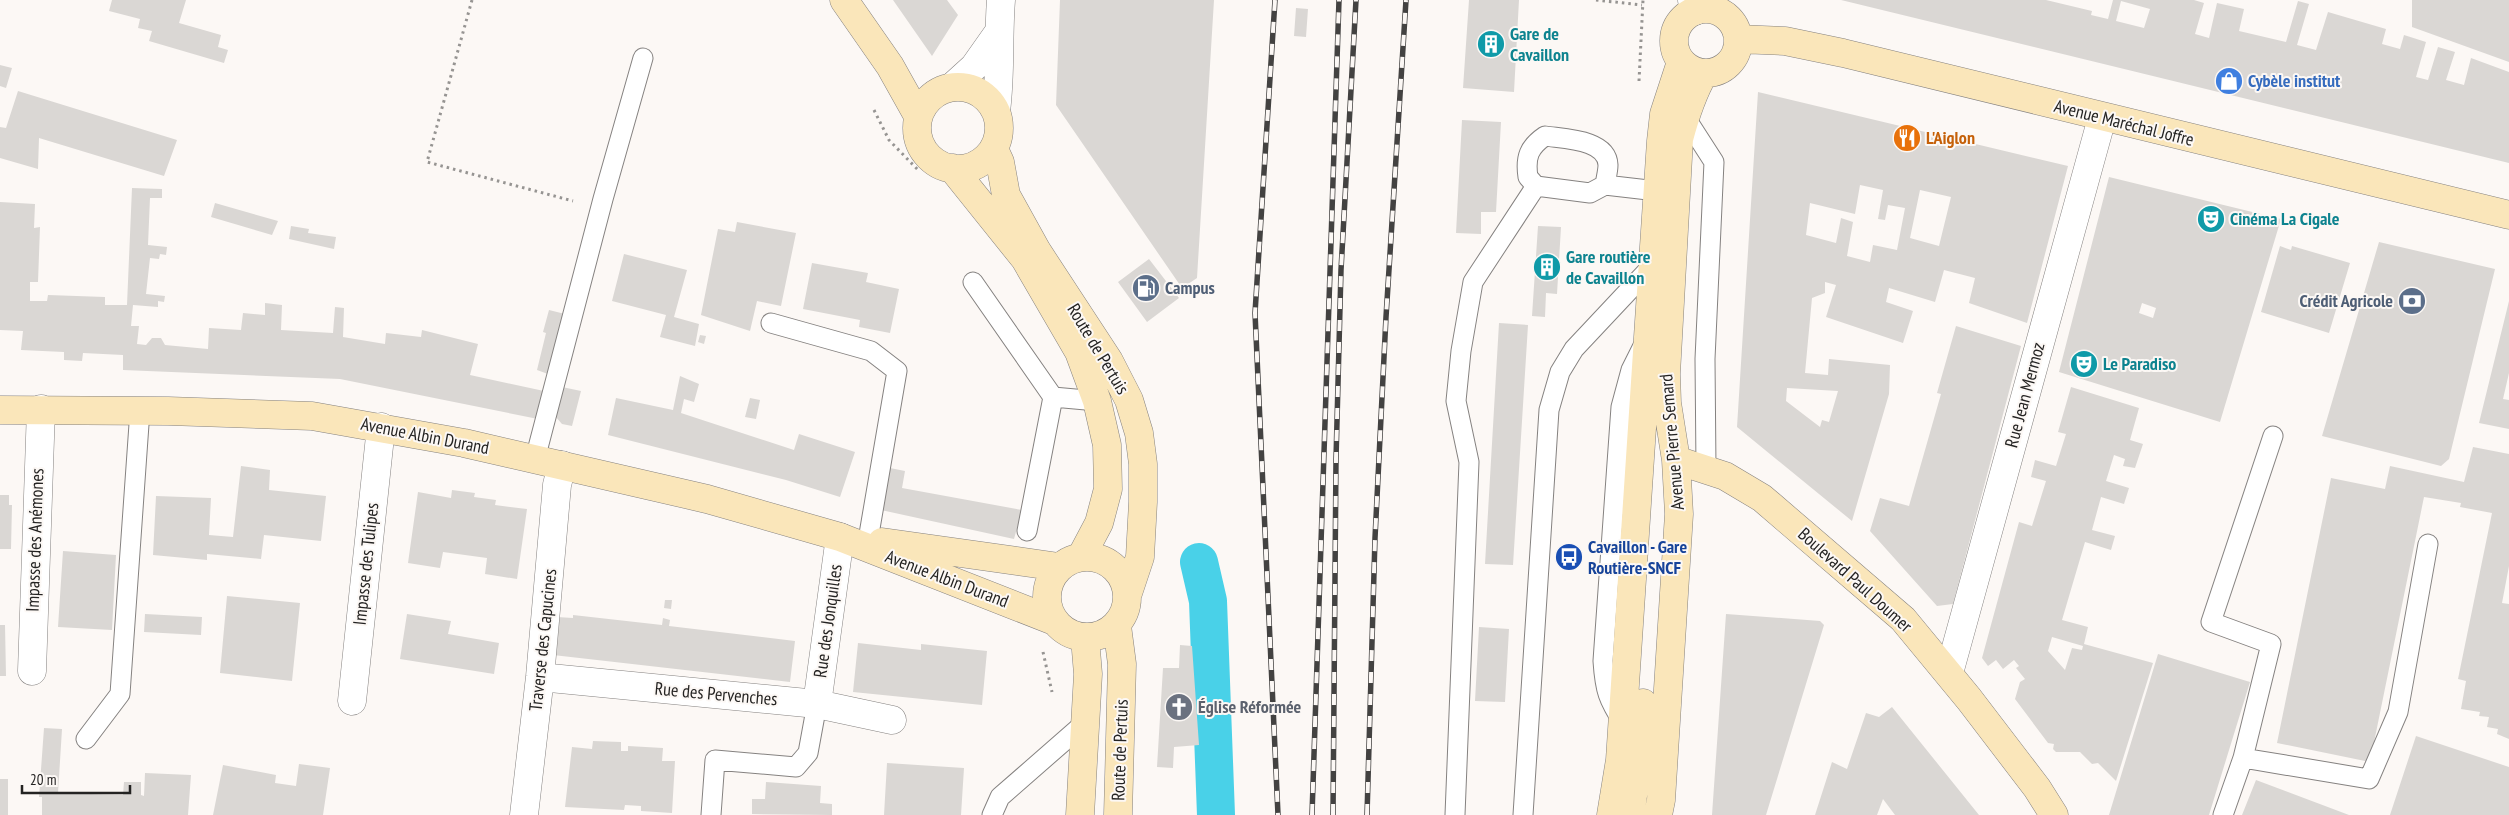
<svg xmlns="http://www.w3.org/2000/svg" width="2509" height="815" viewBox="0 0 2509 815" font-family="'PT Sans Narrow',sans-serif">
	<rect width="100%" height="100%" fill="#fcf8f5"/>
	<g fill="none" stroke-linecap="round" stroke-linejoin="round">
		<!-- canal -->
		<path stroke="#49d1e8" stroke-width="38" d="M1199 562 1208 601 1216 815"/>
	</g>
	<!-- building -->
	<path fill="#dad7d4" fill-rule="evenodd" d="M112 0H186L179 23 221 35 218 47 228 50 224 63 149 41 152 31 138 28 140 19 109 11Z
		M893 0H947L958 15 932 56Z
		M1060 0H1214L1197 278 1182 288 1056 105Z
		M1469 0H1519L1514 92 1463 88Z
		M1841 0H2046L2092 11 2091 15 2108 19 2113 0H2194L2204 3 2195 34 2209 38 2217 3 2244 9 2239 31 2286 42 2298 1 2309 4 2297 45 2316 50 2328 12 2386 29 2382 44 2400 49 2404 35 2426 42 2416 77 2428 80 2438 47 2455 52 2446 80 2464 85 2471 58 2509 72V163ZM2121 1 2150 9 2144 28 2116 21Z
		M2412 0H2509V62L2412 27Z
		M1296 8 1308 9 1306 37 1294 36Z
		M0 65 12 68 6 88 0 86Z
		M18 91 177 140 164 176 39 138 38 169 0 158V127L6 128Z
		M1758 92 2068 166 2027 323 1969 303 1975 278 1944 270 1935 302 1889 288 1886 302 1913 311 1903 343 1826 317 1836 285 1825 282V293L1812 298 1805 373 1828 375 1829 359 1890 365 1889 394 1852 521 1737 427ZM1860 185 1883 190 1878 219 1885 220 1888 205 1905 208 1897 250 1873 245 1870 262 1847 256 1853 222 1841 218 1836 243 1806 235 1810 203 1855 214ZM1920 190 1951 197 1939 246 1910 238ZM1787 388 1838 391 1829 422 1822 420 1820 427 1786 401Z
		M1462 120 1501 122 1496 212H1481V234L1456 233Z
		M2109 177 2281 219 2220 422 2059 372ZM2142 303 2156 308 2153 318 2139 313Z
		M132 188 162 189V198H150L148 245 167 247 166 255 160 254 159 259 150 258 146 294 165 296 164 302 158 301V307L133 305 131 326H139L137 344 146 345 152 338H161L165 345 208 349 209 328 241 330 243 313 265 315V303L282 305 281 330 333 333 335 307 344 308 343 337 385 344 386 333 421 337 422 330 478 344 470 375 544 391 538 419 340 379 123 370V355L83 353 82 361 64 360V352L21 350 23 331 0 330V202L35 204 34 228 40 227 38 282H30V301H47L48 295 105 297V305H127Z
		M215 203 278 221 272 235 211 217Z
		M737 222 796 233 781 306 757 301 750 331 701 315 718 229 735 232Z
		M291 226 309 229 308 233 336 237 334 249 289 239Z
		M1538 226 1561 227 1557 294 1546 293 1545 317 1532 316Z
		M2379 242 2495 269 2449 459 2441 466 2322 436Z
		M2280 246 2291 250 2292 246 2350 263 2329 333 2261 312Z
		M624 254 687 270 674 317 699 324 695 346 660 337 666 315 612 301Z
		M1149 259 1179 298 1147 322 1118 282Z
		M812 263 868 273 866 282 899 289 890 333 859 327 860 320 803 309Z
		M2509 301V373L2503 399 2509 400V429L2479 423Z
		M549 310 565 314 548 374 537 370 546 333 543 332Z
		M1499 323 1528 325 1513 565 1485 564Z
		M1956 326 2021 346 1953 604 1937 606 1870 531 1880 498 1909 506 1941 394 1937 393Z
		M700 335 706 336 704 344 698 342Z
		M680 376 699 384 694 402 684 399 681 413 794 450 799 434 855 452 840 497 786 480 608 435 616 398 673 410Z
		M562 387 581 391 572 426 562 424 555 416Z
		M2071 387 2139 408 2130 440 2143 444 2135 468 2123 466 2125 459 2114 455 2106 481 2129 488 2124 504 2101 497 2092 530 2115 536 2111 550 2085 542 2062 620 2088 627 2084 644 2153 663 2116 781 2098 763 2092 764 2080 752H2056L2053 749 2054 744 2048 743 2015 699 2020 682 2025 679 2016 668 2019 666 2014 660 2003 669 1996 660 1988 666 1982 658 2019 522 2032 526 2046 481 2031 477 2035 460 2056 466 2066 434 2058 432ZM2052 637 2083 646 2082 650 2072 648 2065 670 2048 651Z
		M750 398 760 400 756 419 745 417Z
		M2473 447 2509 454V566L2502 603 2509 604V739L2497 734 2498 729 2487 727 2489 717 2479 716 2480 712 2461 709 2466 681 2458 679 2492 513 2460 507 2461 503 2424 497 2370 762 2277 743 2331 478 2385 489 2390 466 2464 482Z
		M241 466 270 470 269 490 326 496 321 541 264 535 261 559 207 554V560L153 555 156 496 211 498 209 535 233 537Z
		M890 468 905 471 902 488 1022 510 1014 539 881 510Z
		M452 490 475 493 474 497 496 500 495 505 527 509 517 579 485 574 487 558 443 552 440 568 408 563 418 492 451 498Z
		M0 495H9V505H12L11 549H0Z
		M63 551 116 555 112 630 58 627Z
		M227 596 300 603 292 681 220 673Z
		M665 600H672L671 609 664 608Z
		M145 614 202 617 201 635 144 632Z
		M407 614 451 621 448 634 499 643 494 674 400 659Z
		M1726 614 1820 621 1824 625 1766 815H1712Z
		M573 615 662 625 663 618 670 620 669 626 795 641 790 682 553 655 557 617 573 618Z
		M0 625H5L6 676H0Z
		M1479 627 1509 629 1505 702 1475 701Z
		M858 643 921 650V644L987 651 982 705 853 692Z
		M1180 645 1192 646 1199 745 1174 747 1173 768 1157 767 1163 668H1179Z
		M2158 654 2250 682 2209 815H2109Z
		M1892 707 1979 815H1895L1883 799 1877 815H1815L1832 762 1847 769 1866 713 1879 717Z
		M44 728 62 729 58 793 123 795 124 782H141V795L144 796 145 773 191 775 188 815H42V797H39Z
		M2416 736 2509 767V815H2390Z
		M593 741 621 742V751H628V746L663 748 662 761H675L672 813 641 811V806L625 805 624 810 565 807 572 747 592 749Z
		M887 763 964 768 961 815H884Z
		M299 764 330 768 323 815H213L223 765 276 775 275 783 296 786Z
		M0 779H8V815H0Z
		M2256 780 2349 815H2242Z
		M766 782 821 786 820 803 832 804V815L752 814V799H765Z"/>
	<g fill="none" stroke-linecap="round" stroke-linejoin="round">
		<defs>
			<path id="lane" d="M1685 117 1714 162 1705 359 1706 468
				M1545 136C1564 139 1607 139 1608 165 1608 171 1606 178 1605 185L1590 193 1536 186 1528 177C1525 157 1529 147 1545 136Z
				M1605 185 1657 191
				M973 282 1053 397 1097 401
				M771 323 871 351 897 371 868 540
				M535 459 603 199 643 58
				M1027 531 1053 397
				M1624 724C1608 699 1605 691 1603 661L1621 407 1631 370 1643 346
				M86 739 120 694 140 410
				M2243 758 2369 779 2398 712 2428 544
				M711 815 715 760 796 767 808 753 817 704
				M992 815 1000 797 1087 721
				M1455 815 1469 462 1456 401 1461 351 1473 282 1536 186
				M1523 815 1549 410 1560 372 1574 349 1651 267
				M2223 815 2243 758 2271 644 2211 622 2273 436"/>
			<path id="street" d="M1692 0 1695 11
				M952 87 974 67 998 33
				M996 111C1001 74 998 37 1001 0
				M32 671 41 409
				M1949 673 2102 118
				M540 677 817 704 892 720
				M352 701 381 427
				M817 704 840 537
				M524 815 540 677 557 485 562 465"/>
			<path id="secondary" d="M844 0 890 66 918 116
				M1674 41a32 32 0 1 1 64 0a32 32 0 1 1-64 0Z
				M1738 39 1785 41 1843 53 2509 215
				M917 128a41 41 0 1 1 82 0a41 41 0 1 1-82 0Z
				M994 149 1000 162 1006 195 1037 251 1109 361 1129 400 1139 433 1143 464V502L1140 557 1128 593
				M952 168 1025 259 1079 352 1097 401 1107 445 1108 489 1099 523 1081 557
				M0 410 168 411 312 416 464 443 707 499 840 537 1054 621
				M1676 460 1725 476 1762 498 1903 619 1969 699 2037 788 2054 815
				M882 542 1059 567
				M1047 597a40 40 0 1 1 80 0a40 40 0 1 1-80 0Z
				M1117 626 1122 664 1118 815
				M1080 815 1088 674 1085 638
				M1611 815 1620 760 1661 141 1664 114 1681 62
				M1630 815 1640 750 1643 703
				M1658 815 1661 800 1679 514 1676 460 1667 403 1666 374 1679 139C1685 116 1692 94 1704 73"/>
		</defs>
		<!-- lane casing -->
		<use href="#lane" stroke="#858280" stroke-width="21"/>
		<!-- street casing -->
		<use href="#street" stroke="#858280" stroke-width="29"/>
		<!-- secondary casing -->
		<use href="#secondary" stroke="#858280" stroke-width="29"/>
		<!-- path -->
		<path stroke="#969492" stroke-width="3" stroke-dasharray="2.5 4" stroke-linecap="butt" d="M472 0 427 162 573 201
			M1596 0 1642 5
			M1639 81 1643 0
			M874 110 889 140 919 171
			M1043 652 1052 692"/>
		<!-- lane -->
		<use href="#lane" stroke="#fff" stroke-width="19"/>
		<!-- street -->
		<use href="#street" stroke="#fff" stroke-width="28"/>
		<!-- secondary -->
		<use href="#secondary" stroke="#fae6ba" stroke-width="28"/>
		<defs>
			<path id="rail" d="M1275 0 1255 313 1278 815
				M1312 815 1339 0
				M1333 815 1336 459 1341 270 1356 0
				M1367 815 1375 538 1386 317 1406 0"/>
		</defs>
		<!-- rail casing -->
		<use href="#rail" stroke="#434241" stroke-width="5.5"/>
		<!-- rail -->
		<use href="#rail" stroke="#fcf8f5" stroke-width="4" stroke-dasharray="11" stroke-linecap="butt"/>
	</g>
	<!-- icons -->
	<defs>
		<symbol id="building-disc" viewBox="-11 -11 22 22"><circle r="9.5" fill="#0f9aa8" stroke="#fcf8f5"/><path d="M-4-6H4V6H1V3H-1V6H-4ZM-2.5-4.3h1.7v1.8h-1.7ZM.8-4.3h1.7v1.8H.8ZM-2.5-1h1.7V.8h-1.7ZM.8-1h1.7V.8H.8Z" fill="#fff"/></symbol>
		<symbol id="shop-disc" viewBox="-11 -11 22 22"><circle r="9.5" fill="#3f7fe0" stroke="#fcf8f5"/><path d="M-5-2.5h2.3a2.7 3.5 0 0 1 5.4 0H5L5.5 6h-11ZM-1.5-2.5h3a1.5 2.3 0 0 0-3 0Z" fill="#fff"/></symbol>
		<symbol id="restaurant-disc" viewBox="-11 -11 22 22"><circle r="9.5" fill="#e8710a" stroke="#fcf8f5"/><path d="M-5-6h1v4h1v-4h1v4h1v-4h1v5L-1.5 .5V6h-2V.5L-5-1ZM5-6V6H3V1.5H1.5Q1.5-4 5-6Z" fill="#fff"/></symbol>
		<symbol id="theatre-disc" viewBox="-11 -11 22 22"><circle r="9.5" fill="#0f9aa8" stroke="#fcf8f5"/><path d="M-5-5.5Q0-4 5-5.5V0Q5 5 0 6Q-5 5-5 0ZM-3.3-2.5H-1v1.5H-3.3ZM1-2.5H3.3v1.5H1ZM-2.8 1Q0 5.5 2.8 1Z" fill="#fff"/></symbol>
		<symbol id="fuel-disc" viewBox="-11 -11 22 22"><circle r="9.5" fill="#5c6f8a" stroke="#fcf8f5"/><path d="M-5.5-6h7V0h2V4h1.3V-2.5L3-4.5l.8-.8L6-3V5H2.5V1h-1V6h-7ZM-4.2-4.7v3.2H.2V-4.7Z" fill="#fff"/></symbol>
		<symbol id="bank-disc" viewBox="-11 -11 22 22"><circle r="9.5" fill="#5c6f8a" stroke="#fcf8f5"/><path d="M-6-4H6V4H-6ZM0-2.3a2.3 2.3 0 1 0 0 4.6a2.3 2.3 0 1 0 0-4.6Z" fill="#fff"/></symbol>
		<symbol id="bus-disc" viewBox="-11 -11 22 22"><circle r="9.5" fill="#1a4fb4" stroke="#fcf8f5"/><path d="M-5-6H5V4H4V6H2V4H-2V6H-4V4H-5ZM-3.5-4V0h7V-4ZM-3.5 1.2v1.5H-2V1.2ZM2 1.2v1.5H3.5V1.2Z" fill="#fff"/></symbol>
		<symbol id="church-disc" viewBox="-11 -11 22 22"><circle r="9.5" fill="#6b7280" stroke="#fcf8f5"/><path d="M-1.2-6h2.4v3.5h3.3v2.4h-3.3V6h-2.4V-.1h-3.3v-2.4h3.3Z" fill="#fff"/></symbol>
	</defs>
	<g fill-rule="evenodd">
		<use href="#building-disc" x="1475" y="28" width="32" height="32"/>
		<use href="#shop-disc" x="2213" y="65" width="32" height="32"/>
		<use href="#restaurant-disc" x="1891" y="122" width="32" height="32"/>
		<use href="#theatre-disc" x="2195" y="203" width="32" height="32"/>
		<use href="#building-disc" x="1531" y="251" width="32" height="32"/>
		<use href="#fuel-disc" x="1130" y="272" width="32" height="32"/>
		<use href="#bank-disc" x="2396" y="285" width="32" height="32"/>
		<use href="#theatre-disc" x="2068" y="348" width="32" height="32"/>
		<use href="#bus-disc" x="1553" y="541" width="32" height="32"/>
		<use href="#church-disc" x="1163" y="691" width="32" height="32"/>
	</g>
	<g text-anchor="middle" stroke-width="4" stroke-linejoin="round" paint-order="stroke">
		<!-- culture labels -->
		<g font-size="18" font-weight="bold" fill="#0d838f" stroke="#fcf8f5" text-anchor="start">
			<text x="1510" y="40">Gare de<tspan x="1510" dy="21">Cavaillon</tspan></text>
			<text x="2230" y="225">Cinéma La Cigale</text>
			<text x="1566" y="263">Gare routière<tspan x="1566" dy="21">de Cavaillon</tspan></text>
			<text x="2103" y="370">Le Paradiso</text>
		</g>
		<!-- shop labels -->
		<g font-size="18" font-weight="bold" fill="#366cbe" stroke="#fcf8f5" text-anchor="start">
			<text x="2248" y="87">Cybèle institut</text>
		</g>
		<!-- street labels -->
		<g font-size="18" fill="#242322" stroke="#fcf8f5">
			<text transform="translate(2124 123) rotate(14)" y="6">Avenue Maréchal Joffre</text>
			<text transform="translate(1098 349) rotate(59)" y="6">Route de Pertuis</text>
			<text transform="translate(2025 395) rotate(-75)" y="6">Rue Jean Mermoz</text>
			<text transform="translate(425 436) rotate(11)" y="6">Avenue Albin Durand</text>
			<text transform="translate(1672 442) rotate(-95)" y="6">Avenue Pierre Semard</text>
			<text transform="translate(35 540) rotate(-88)" y="6">Impasse des Anémones</text>
			<text transform="translate(366 564) rotate(-84)" y="6">Impasse des Tulipes</text>
			<text transform="translate(947 579) rotate(21)" y="6">Avenue Albin Durand</text>
			<text transform="translate(1855 580) rotate(42)" y="6">Boulevard Paul Doumer</text>
			<text transform="translate(828 621) rotate(-82)" y="6">Rue des Jonquilles</text>
			<text transform="translate(543 640) rotate(-84)" y="6">Traverse des Capucines</text>
			<text transform="translate(716 694) rotate(5)" y="6">Rue des Pervenches</text>
			<text transform="translate(1120 750) rotate(-88)" y="6">Route de Pertuis</text>
		</g>
		<!-- food labels -->
		<g font-size="18" font-weight="bold" fill="#c56008" stroke="#fcf8f5" text-anchor="start">
			<text x="1926" y="144">L'Aiglon</text>
		</g>
		<!-- service labels -->
		<g font-size="18" font-weight="bold" fill="#4e5e75" stroke="#fcf8f5" text-anchor="start">
			<text x="1165" y="294">Campus</text>
			<text x="2393" y="307" text-anchor="end">Crédit Agricole</text>
		</g>
		<!-- transit labels -->
		<g font-size="18" font-weight="bold" fill="#164399" stroke="#fcf8f5" text-anchor="start">
			<text x="1588" y="553">Cavaillon - Gare<tspan x="1588" dy="21">Routière-SNCF</tspan></text>
		</g>
		<!-- worship labels -->
		<g font-size="18" font-weight="bold" fill="#5b616d" stroke="#fcf8f5" text-anchor="start">
			<text x="1198" y="713">Église Réformée</text>
		</g>
	</g>
	<!-- scale -->
	<path d="M22 785v8h108v-8" fill="none" stroke="#242322" stroke-width="2.5"/>
	<text x="30" y="785" font-size="15" fill="#242322" stroke="#fcf8f5" stroke-width="4" paint-order="stroke">20 m</text>
</svg>
